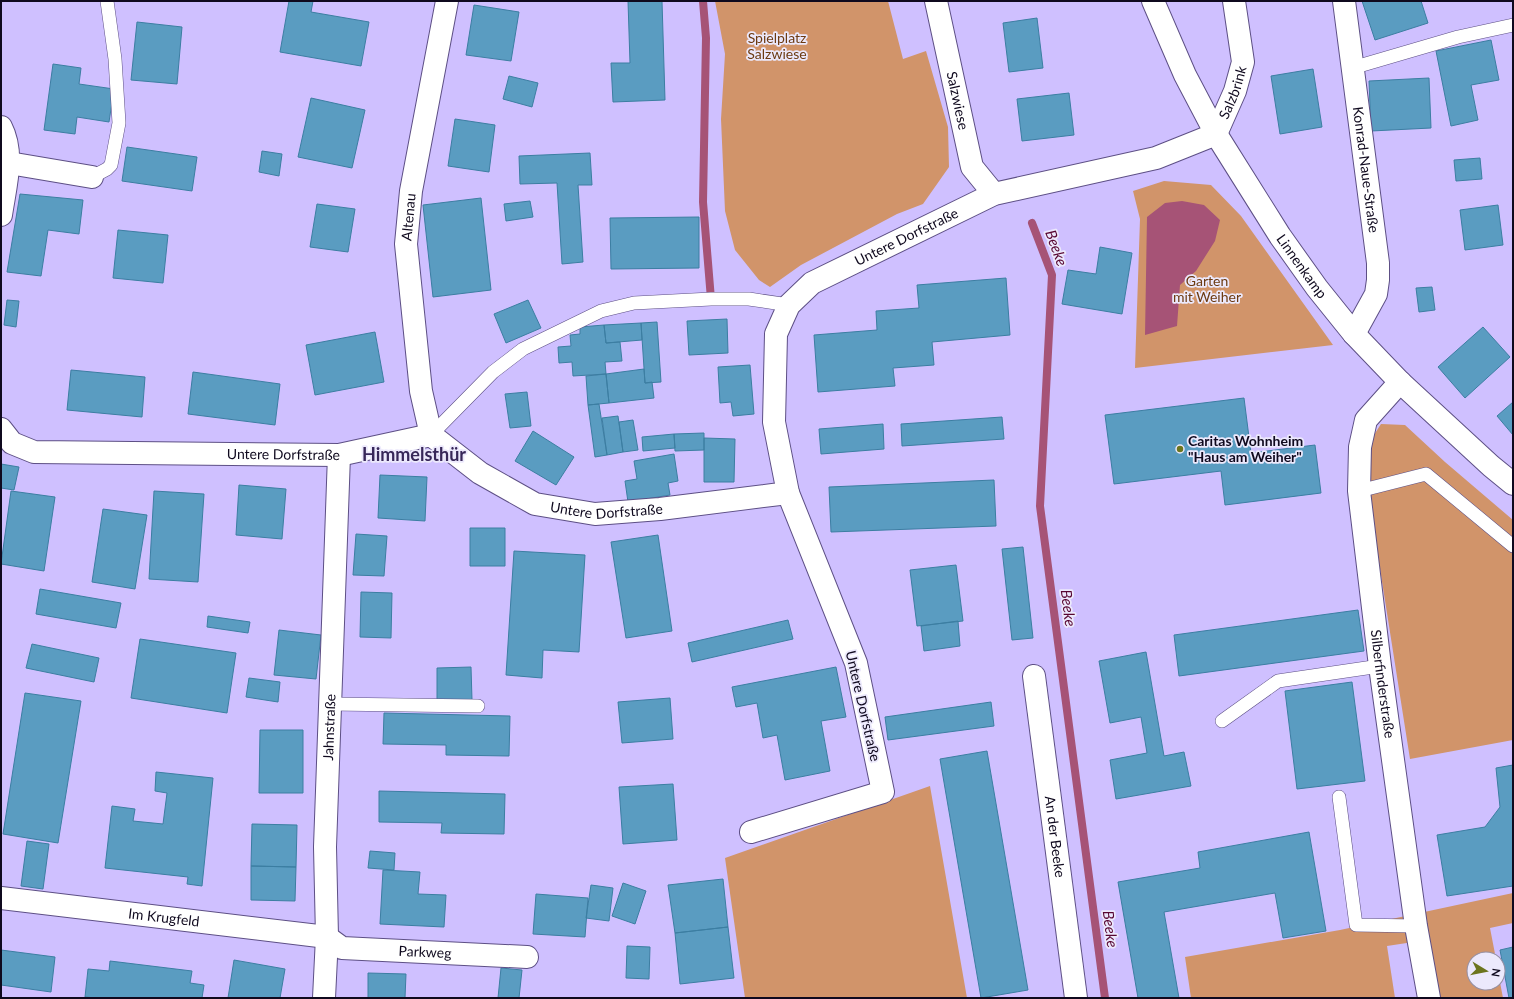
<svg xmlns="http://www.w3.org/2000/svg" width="1514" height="999" viewBox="0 0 1514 999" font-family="Lato,sans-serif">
	<rect width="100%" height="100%" fill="#cfc0ff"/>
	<!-- green -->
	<path fill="#d1946a" d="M715 1H888L903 59 926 51 948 127 949 167 923 204 897 214 801 265 770 287 759 280 735 250 725 211 721 119 725 54Z
		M1164 181 1211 185 1241 216 1333 345 1135 368 1140 219 1133 191Z
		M1381 424 1405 425 1445 462 1513 520V740L1410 759 1366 480 1370 441Z
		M930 786 967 998H745L725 858Z
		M1513 893V923L1490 928 1496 959H1474V983H1498V972L1503 998H1431L1420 941 1387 946 1395 998H1191L1185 957 1340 930Z"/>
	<!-- water -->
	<path fill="#a65376" d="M1182 201 1204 205 1220 220 1215 241 1196 271 1180 285 1177 326 1145 335 1147 217 1165 203Z"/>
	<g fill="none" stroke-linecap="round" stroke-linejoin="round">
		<!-- stream -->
		<path stroke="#a65376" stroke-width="8" d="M703 1 706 38 703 202 711 299
			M1032 223 1052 275 1040 506 1105 998"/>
	</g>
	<!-- building -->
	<path fill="#5a9cc1" stroke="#3c7ea2" d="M289 1H313L311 12 369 22 361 66 280 52Z
		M628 1H662L665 100 613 102 611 63H630Z
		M1362 1H1421L1428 23 1375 40Z
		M474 5 519 12 511 61 466 55Z
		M1037 18 1043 68 1009 72 1003 23Z
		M137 22 182 27 177 84 131 80Z
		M1491 40 1499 80 1471 85 1478 120 1451 126 1436 51Z
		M53 64 81 68 79 84 114 89 109 122 77 117 75 134 44 130Z
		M1313 69 1322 127 1280 134 1271 76Z
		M509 76 538 83 532 107 503 99Z
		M1429 78 1431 128 1371 131 1369 81Z
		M1069 93 1074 135 1022 141 1017 99Z
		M311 98 365 110 352 168 298 157Z
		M455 119 495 125 489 172 448 166Z
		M127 147 197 157 192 191 122 181Z
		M262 151 282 154 279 176 259 172Z
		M590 153 592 185H578L583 262 562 264 557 183 520 184 519 156Z
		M1480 158 1482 179 1456 181 1454 160Z
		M20 194 83 200 79 234 48 230 41 276 7 272Z
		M481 198 491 290 433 297 423 205Z
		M530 201 533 217 506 221 504 204Z
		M317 204 355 209 348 252 310 247Z
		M1498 205 1503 245 1465 250 1460 210Z
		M699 217V268L611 269 610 218Z
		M118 230 168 235 163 283 113 278Z
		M1100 247 1132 253 1122 314 1062 304 1068 270 1096 274Z
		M1006 278 1010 335 932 342 934 365 893 368 895 386 818 392 814 335 877 330 876 311 919 308 917 285Z
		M1432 287 1435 310 1419 312 1416 288Z
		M7 300 19 301 16 327 4 325Z
		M528 300 541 328 506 343 494 314Z
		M727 319 728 353 689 355 687 321Z
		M657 322 661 382 645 383 641 323Z
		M641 323 642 340 606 343 604 325Z
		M604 325 606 343 620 342 622 361 605 362 606 374 573 376 572 362 559 363 558 347 571 346 570 335 580 334V327Z
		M1483 327 1510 357 1465 398 1438 367Z
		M375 332 384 382 315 395 306 345Z
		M750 365 754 414 733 416 731 402 720 403 718 367Z
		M644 369 645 383 652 382 654 398 609 403 606 374Z
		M71 370 145 377 142 417 67 410Z
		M193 372 280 384 275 425 188 414Z
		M606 374 609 403 588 405 586 376Z
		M527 392 531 426 510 428 505 394Z
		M1244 398 1251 453 1315 445 1321 493 1225 505 1221 471 1114 484 1105 415Z
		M1513 402V435L1497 416Z
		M599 404 607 455 595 457 588 405Z
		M618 416 623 452 607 455 602 418Z
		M1002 417 1004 439 902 446 901 424Z
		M633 420 638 450 623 452 619 422Z
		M883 424 884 449 821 454 819 429Z
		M533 431 574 457 556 485 515 461Z
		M704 433V450L675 451 674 434Z
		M674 434 675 448 643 451 642 437Z
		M704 438 735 439 734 482H704Z
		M674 454 678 481 668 483 670 495 628 502 625 481 637 479 634 461Z
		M1 464 19 467 14 490 1 488Z
		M380 475 427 477 425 521 378 518Z
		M994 480 996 526 831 532 829 487Z
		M239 485 286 489 282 539 236 535Z
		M11 491 55 497 44 571 1 564Z
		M154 491 204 494 198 582 149 579Z
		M103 509 147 515 135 589 92 582Z
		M470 528H505V566H470Z
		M356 534 387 536 384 576 353 575Z
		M658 535 672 631 626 638 611 542Z
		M1023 547 1033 638 1012 640 1002 549Z
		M514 551 585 555 579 652 543 650 542 678 506 675Z
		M956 565 963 621 917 626 910 570Z
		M40 589 121 603 116 628 36 614Z
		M361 592 392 593 391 638 360 637Z
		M1358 610 1364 651 1179 676 1174 635Z
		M208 616 250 622 248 633 207 627Z
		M788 620 793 639 692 662 688 643Z
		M958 621 960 646 924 651 921 626Z
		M279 630 321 635 316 679 274 675Z
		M140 639 236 653 227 713 131 698Z
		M32 644 99 658 94 682 26 668Z
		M1146 652 1164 756 1184 752 1191 786 1116 799 1110 760 1147 753 1141 717 1110 723 1099 661Z
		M471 667 472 700 437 701V668Z
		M836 667 846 717 821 721 830 771 785 780 777 735 763 738 757 703 736 707 732 687Z
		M249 678 280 682 278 702 246 697Z
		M1352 682 1365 781 1297 789 1285 691Z
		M25 693 81 701 58 843 3 834Z
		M670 698 673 739 622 743 618 702Z
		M991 702 994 726 888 740 885 717Z
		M384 713 510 716 509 756 446 755V745L383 744Z
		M260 730H303V793H259Z
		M987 751 1028 990 981 998 940 759Z
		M1513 765V886L1447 896 1437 835 1485 827 1500 807 1496 768Z
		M156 772 213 778 202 886 187 884 188 877 105 868 112 806 135 809 133 821 163 824 167 793 155 791Z
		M673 784 677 840 623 844 619 787Z
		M379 791 505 794 504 834 441 833 442 823 379 822Z
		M252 824 297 825 296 867 251 866Z
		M1309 832 1326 931 1283 938 1275 893 1164 912 1179 998H1138L1118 882 1200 868 1198 852Z
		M27 841 49 844 43 889 21 886Z
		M370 851 395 853 394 870 368 868Z
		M251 866 296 867 295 901 251 900Z
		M383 870 420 872 418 894 446 895 444 927 380 924Z
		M723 879 728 927 675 933 668 885Z
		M623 883 646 891 635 924 612 916Z
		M591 885 613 888 609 921 586 918Z
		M536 894 588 898 585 937 533 934Z
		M728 927 734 978 680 984 675 933Z
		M627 946 650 947 649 979 626 978Z
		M1513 947V998H1509L1500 950Z
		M1 950 55 957 51 992 1 985Z
		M234 960 285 969 280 998H228Z
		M110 961 192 971 190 983 204 985 202 998H96L85 997 88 969 109 971Z
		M501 968 522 970 519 998H498Z
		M368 973 406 974 405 998H413H368Z"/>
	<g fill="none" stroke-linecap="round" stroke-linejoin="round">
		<defs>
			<path id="service" d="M1352 68 1458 37 1513 25
				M92 177 107 169 111 165 119 123 115 59 107 1
				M431 435 493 372 523 349 601 311 634 303 711 299H749L789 305
				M1359 491 1426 474 1513 546
				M331 704 478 706
				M1222 721 1278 681 1380 666
				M1339 797 1356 925 1416 926"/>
			<g id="minor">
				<path id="s1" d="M936 1 972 167 994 194"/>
				<path id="s2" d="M1344 1 1378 263V280L1376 294 1354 334"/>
				<path d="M1 127C15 154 5 187 1 215"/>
				<path d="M9 163 92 177"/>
				<path id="s3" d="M1400 382 1366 420 1360 447 1359 491 1380 666 1416 926 1429 998"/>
				<path id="s4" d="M1 429 12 443 34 452 339 455 431 435 480 473 535 504 595 514 660 509 788 493 774 422 776 334 789 305 812 283 994 194 1156 158 1216 134 1235 91 1243 62 1234 1"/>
				<path id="s5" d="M431 435 421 391 406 244 411 191 447 1"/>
				<path id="s6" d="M1034 676 1076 998"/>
				<path d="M751 832 883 792 856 663 788 493"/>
				<path id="s7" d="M1 898 327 937 342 948 527 957"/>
				<path id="s8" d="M324 998 327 937 325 847 339 455"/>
			</g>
			<g id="secondary">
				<path id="s9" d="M1153 1 1185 75 1216 134 1280 236 1317 288 1354 334 1400 382 1491 466 1513 484"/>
			</g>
		</defs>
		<!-- service casing -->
		<use href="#service" stroke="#5d4f85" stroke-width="14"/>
		<!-- minor casing -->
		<use href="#minor" stroke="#5d4f85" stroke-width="24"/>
		<!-- secondary casing -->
		<use href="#secondary" stroke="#5d4f85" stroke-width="24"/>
		<!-- service -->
		<use href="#service" stroke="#fff" stroke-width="13"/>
		<!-- minor -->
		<use href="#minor" stroke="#fff" stroke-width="22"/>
		<!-- secondary -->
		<use href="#secondary" stroke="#fff" stroke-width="22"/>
	</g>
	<!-- markers -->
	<circle fill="#6c751e" stroke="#ece9fc" stroke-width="1.5" cx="1180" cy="449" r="4"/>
	<g text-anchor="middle" stroke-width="3.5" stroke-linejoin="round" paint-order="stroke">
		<!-- park labels -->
		<g font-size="14" fill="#6c3a11" stroke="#ece9fc">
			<text x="777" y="43">Spielplatz<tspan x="777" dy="16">Salzwiese</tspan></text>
			<text x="1207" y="286">Garten<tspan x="1207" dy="16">mit Weiher</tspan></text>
		</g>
		<!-- street labels -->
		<g font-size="14" fill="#0f091e" stroke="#ece9fc">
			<text dy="5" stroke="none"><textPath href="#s4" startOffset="1523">Salzbrink</textPath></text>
			<text dy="5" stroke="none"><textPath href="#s1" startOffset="102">Salzwiese</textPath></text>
			<text dy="5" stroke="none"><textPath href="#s2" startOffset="170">Konrad-Naue-Straße</textPath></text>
			<text dy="5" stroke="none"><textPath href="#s5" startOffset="220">Altenau</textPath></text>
			<text dy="5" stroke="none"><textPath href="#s4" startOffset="1150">Untere Dorfstraße</textPath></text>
			<text dy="5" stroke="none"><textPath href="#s9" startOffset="305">Linnenkamp</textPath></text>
			<text dy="5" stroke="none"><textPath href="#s4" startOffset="291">Untere Dorfstraße</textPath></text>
			<text dy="5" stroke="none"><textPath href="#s4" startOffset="638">Untere Dorfstraße</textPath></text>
			<text dy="5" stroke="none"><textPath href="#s3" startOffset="317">Silberfinderstraße</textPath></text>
			<text transform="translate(863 706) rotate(77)" y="5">Untere Dorfstraße</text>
			<text dy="5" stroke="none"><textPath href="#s8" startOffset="271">Jahnstraße</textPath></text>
			<text dy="5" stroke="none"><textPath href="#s6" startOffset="162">An der Beeke</textPath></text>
			<text dy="5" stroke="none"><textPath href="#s7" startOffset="164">Im Krugfeld</textPath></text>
			<text dy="5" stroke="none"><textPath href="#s7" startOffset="430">Parkweg</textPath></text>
		</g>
		<!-- poi labels -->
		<g font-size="14" font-weight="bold" fill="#0f091e" stroke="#ece9fc" text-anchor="start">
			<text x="1188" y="446">Caritas Wohnheim<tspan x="1188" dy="16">"Haus am Weiher"</tspan></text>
		</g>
		<!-- water labels -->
		<g font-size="15" font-style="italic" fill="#570631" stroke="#ece9fc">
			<text transform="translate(1056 248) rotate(70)" y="5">Beeke</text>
			<text transform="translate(1068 608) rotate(83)" y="5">Beeke</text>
			<text transform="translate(1110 929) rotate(83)" y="5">Beeke</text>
		</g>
		<!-- district labels -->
		<g font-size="18" font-weight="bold" fill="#372759" stroke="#ece9fc">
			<text x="414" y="461">Himmelsthür</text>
		</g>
	</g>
	<!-- border -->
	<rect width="1514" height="999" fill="none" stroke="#0f091e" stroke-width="4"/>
	<!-- north arrow -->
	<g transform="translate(1486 971) rotate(100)"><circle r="19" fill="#ece9fc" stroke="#948fa3"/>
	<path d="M0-3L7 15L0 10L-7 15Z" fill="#6c751e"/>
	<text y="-6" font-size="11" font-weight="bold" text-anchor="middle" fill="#0f091e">N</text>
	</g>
</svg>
